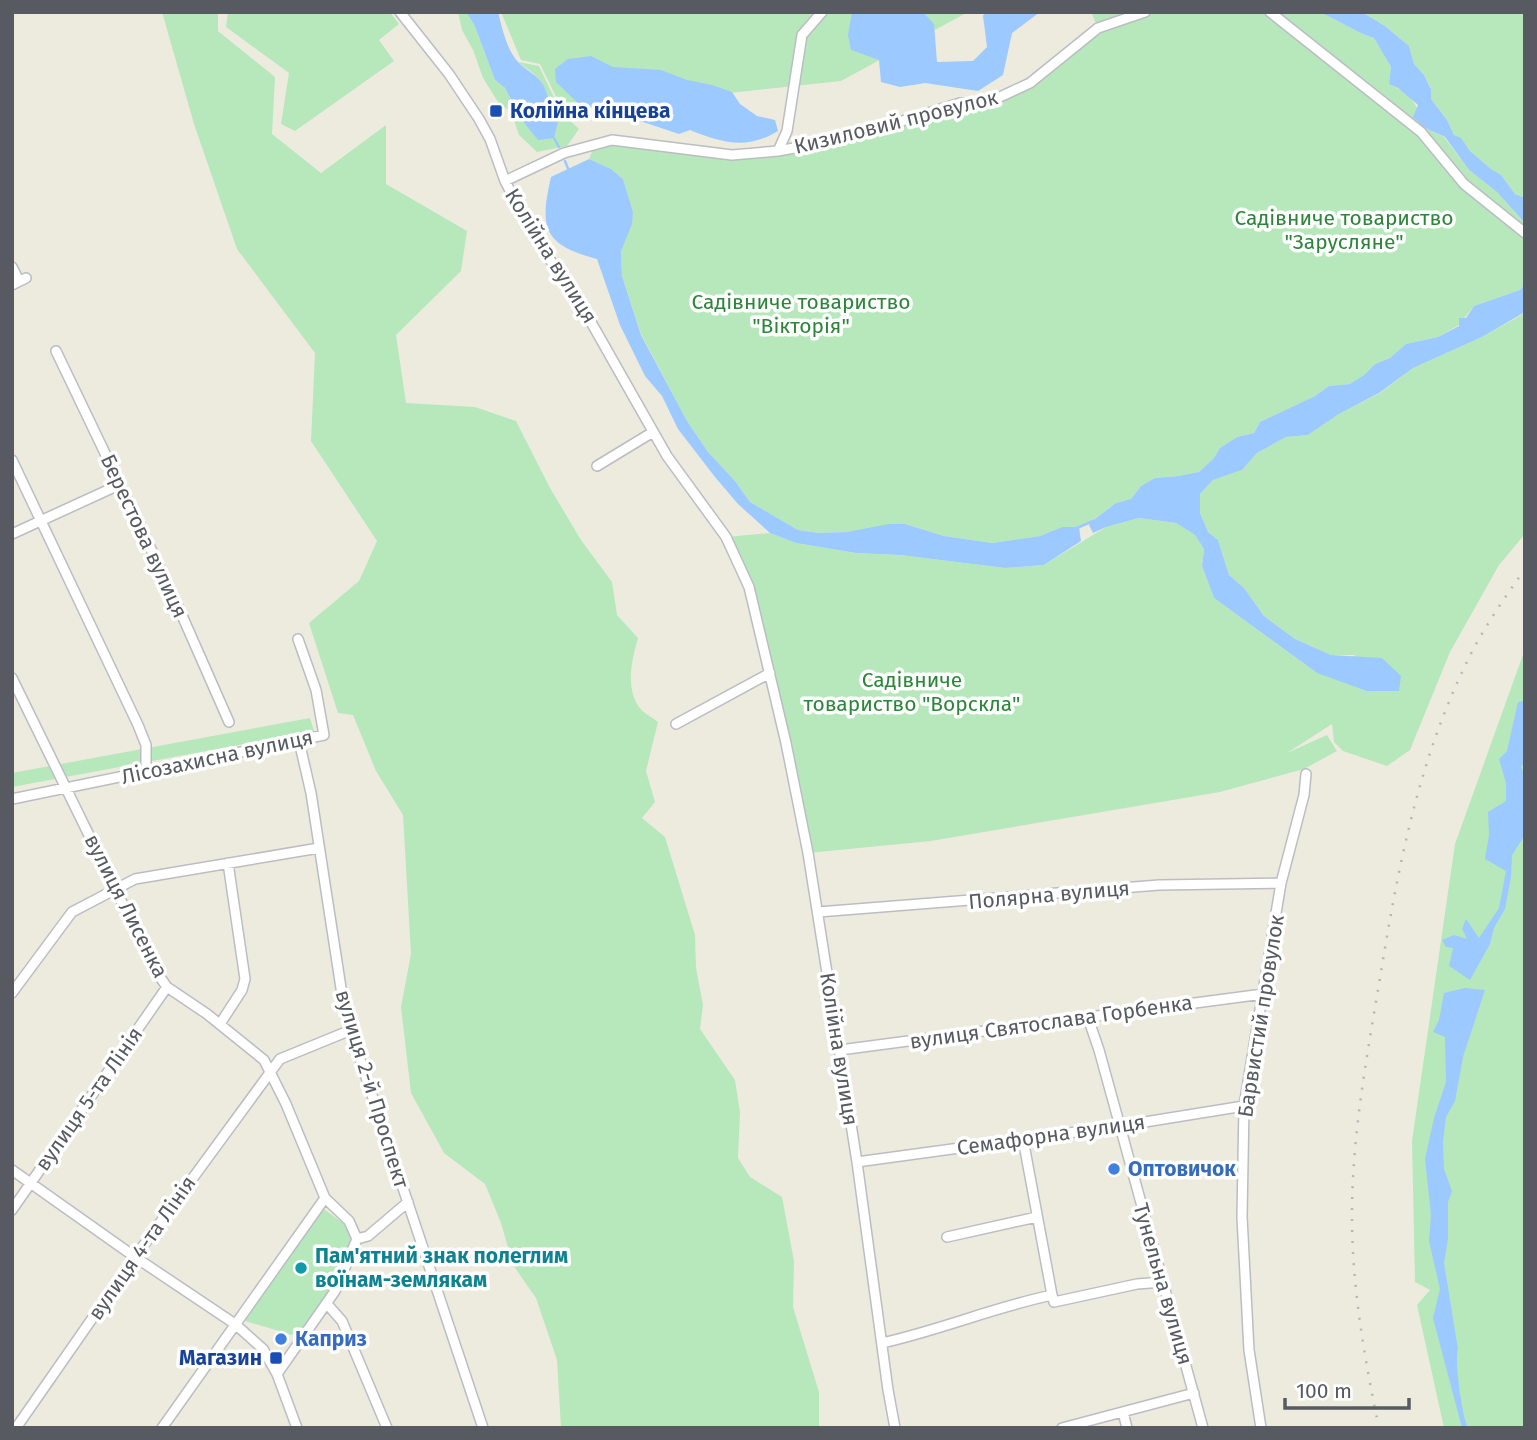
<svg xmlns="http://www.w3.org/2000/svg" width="1537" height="1440" viewBox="0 0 1537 1440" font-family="'Fira Sans',sans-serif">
	<rect width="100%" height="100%" fill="#edebde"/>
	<!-- green -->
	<path fill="#b7e8bc" d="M162 12H218V31L275 77 272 134 321 173 386 125V184L467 231 461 271 396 335 406 403 475 407 516 421 550 488 581 540 612 582 617 615 638 638C632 660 626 683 637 704 641 712 652 717 658 722L646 771 655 802 642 818 665 837 695 935 696 968 703 1005 700 1029 735 1080 740 1112 738 1158 750 1177 782 1197 794 1261 793 1307 819 1392V1428H561L557 1360 536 1298 513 1265 501 1223 485 1184 444 1153 411 1093 401 1007 411 954 403 815 376 771 353 715 338 713 309 623 359 581 377 541 311 441 315 353 237 249 194 124Z
		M228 12H390L399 24 379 40 394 61 295 131 281 124 289 73 226 27Z
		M458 12H466L474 24 495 80 505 88 521 119 558 122C551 110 549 96 543 85 538 75 527 69 518 62L539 66 561 112 579 129 567 146 537 152 519 135 511 112 498 102 483 78 473 50 462 30Z
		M501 12H968L841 81 563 111 540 64 521 60Z
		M1091 12H1318C1338 19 1354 32 1374 38L1391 67 1389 84C1412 94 1418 106 1425 128L1444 137 1469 170 1497 192 1525 223V284L1520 290 1474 306 1459 325 1438 337 1406 344 1390 358 1375 364 1364 375 1350 384 1329 386 1315 396 1260 422 1254 433 1237 437 1220 448 1214 458 1199 472 1178 476 1155 478 1141 486 1131 499 1116 503 1091 522 1079 527H1062L1040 536 992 543 944 536 905 524 847 532 819 533 798 530 750 502 735 481 708 452 687 421 641 334 622 276 621 251 633 212 623 179 611 169 589 159 595 144 612 140 732 155 848 138 960 103H987L1030 83 1098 28Z
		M1367 12H1525V198L1515 194 1501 175 1491 169 1470 151 1461 139 1454 135 1447 120 1431 99V88L1424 75 1414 64 1409 46 1385 26 1365 14Z
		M1525 313V534L1499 565 1450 652 1410 750 1387 766 1343 751 1334 742 1332 724 1287 753 1327 735 1337 751 1304 769 1220 792 931 841 808 853 755 606 726 537 770 533 796 543 856 553 900 555 1005 568 1044 565 1106 527 1139 518 1176 523 1195 535 1204 549 1202 566 1214 598 1317 673 1356 655H1331L1295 639 1264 616 1244 588 1229 575 1218 540 1208 532 1200 513V494L1213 480 1242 470 1257 453 1286 437 1308 435 1339 414 1380 393 1413 368 1482 337Z
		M1525 649V1428H1444L1417 1305 1430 1290 1415 1282 1412 1141 1455 844Z
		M310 718 314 731 12 787V773Z
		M321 1207 347 1226 353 1242 331 1277 334 1285 299 1337 242 1320Z"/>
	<!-- water -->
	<path fill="#9cc9ff" d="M466 12H498C502 28 507 51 519 63 527 71 538 75 544 86 549 98 552 110 558 122L554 138 538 140 521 119 505 88 495 80 474 24Z
		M852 12H923L934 24 937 62 973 61 987 47 983 16 985 12H1040L1012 33 1003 75 978 91 925 83 900 87 881 82 879 60 851 50 848 35Z
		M1318 12 1365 14 1385 26 1409 46 1414 64 1424 75 1431 89V99L1447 120 1454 135 1461 138 1470 151 1491 169 1501 175 1515 194 1525 198V223L1497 192 1469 170 1445 137 1425 128 1413 117 1418 105 1398 88 1389 84 1391 67 1374 38C1354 32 1338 19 1318 12Z
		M591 56 613 67 661 70 687 80 712 85 732 92 740 104 757 116 775 120 778 131C747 150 722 143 690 130L679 134 643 122 625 119 605 109 581 106 556 82 555 69 568 59Z
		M589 159 611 169 623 179 633 212 632 224 621 251 622 276 641 335 687 421 708 452 735 481 750 502 798 530 819 533 847 532 889 524H905L944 536 992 543 1040 536 1062 527H1079L1081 541 1044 565 1005 568 900 555 856 553 796 543 770 533 738 504 715 477 678 429 662 396 645 376 620 325 597 259C544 245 539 229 551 177Z
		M1525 284V312L1482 337 1413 368 1379 393 1339 414 1308 435 1286 437 1257 453 1242 470 1213 480 1200 494V513L1208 532 1218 540 1229 575 1244 588 1264 616 1295 639 1331 655 1382 658 1401 676 1399 691H1367L1317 673 1214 598 1202 566 1204 549 1195 535 1176 523 1139 518 1106 527 1093 533 1089 525 1091 522 1116 503 1131 499 1141 486 1155 478 1178 476 1199 472 1214 458 1220 448 1237 437 1254 433 1260 422 1315 396 1329 386 1350 384 1364 375 1375 364 1390 358 1406 344 1438 337 1459 326V318H1466L1474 306 1520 290Z
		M1525 701V763L1521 767 1525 774V835L1512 855 1511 877 1505 909 1494 928 1490 944 1470 980 1449 966 1453 948 1446 947 1442 940 1454 935 1467 939 1462 929 1466 919 1479 938 1499 908 1506 871 1485 859 1489 835 1488 812 1506 801V783L1499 759 1507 751 1518 702Z
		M1465 988 1485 990 1463 1057 1455 1101 1446 1117 1443 1142 1444 1169 1452 1191 1448 1202V1239L1444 1263 1458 1349C1454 1360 1462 1416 1468 1428H1462L1433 1318 1440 1289 1429 1241 1431 1215 1425 1159 1434 1118 1446 1082 1445 1037 1433 1032 1439 1020 1444 993Z"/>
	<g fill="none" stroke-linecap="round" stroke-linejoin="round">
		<!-- stream -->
		<path stroke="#9cc9ff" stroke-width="2.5" d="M554 138 559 147
			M565 161 569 171
			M1077 528 1093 521"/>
		<defs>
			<path id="minor" d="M400 12 449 74 479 119 490 139 505 181 533 235 583 308 667 456 726 537 749 587 786 743 808 853 857 1162 888 1390 895 1428
				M1270 12 1421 132 1464 184 1525 233
				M778 151 787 131 802 35 822 12
				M505 181 564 153 612 140 732 155 778 151 848 138 960 103H987L1030 83 1098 28 1145 12
				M12 267 19 281
				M12 285 26 278
				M56 351 173 595 229 722
				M12 460 138 725 146 745V772
				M597 466 653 432
				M12 534 121 484
				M12 678 155 970 167 987 207 1014 264 1060 286 1104 325 1198 349 1221 357 1239 335 1291 277 1374
				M676 724 770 673
				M299 741 311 793 345 1014 483 1428
				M12 799 324 735 316 690 298 639
				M818 912 1159 885 1281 883
				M12 993 72 912 135 879 319 848
				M1088 1018 1099 1050 1203 1428
				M220 1024 242 990 245 979 228 863
				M840 1050 1263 994
				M1023 1139 1052 1295
				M857 1162 1120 1126 1244 1106
				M12 1170 135 1257 235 1324 263 1349 277 1374 297 1428
				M12 1210 167 987
				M947 1237 1037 1217
				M357 1239 368 1236 408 1202
				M327 1304 342 1321 387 1428
				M882 1343C940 1330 995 1307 1052 1295L1054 1302 1137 1284 1163 1282
				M1123 1412 1127 1428
				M16 1428 135 1257 280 1059 351 1030
				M162 1428 325 1198
				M1062 1428 1194 1393
				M1261 1428 1249 1350 1242 1217 1244 1106 1281 883 1304 795 1306 774"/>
		</defs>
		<!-- minor casing -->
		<use href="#minor" stroke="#bcbdc4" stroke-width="12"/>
		<!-- minor -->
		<use href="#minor" stroke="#fff" stroke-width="9"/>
		<!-- rail -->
		<path stroke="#b5b6b6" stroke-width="2.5" stroke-dasharray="2 9" stroke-linecap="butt" d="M1379 1428C1364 1357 1351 1281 1352 1208 1353 1128 1368 1050 1381 972 1398 868 1418 764 1464 668 1480 633 1503 600 1525 569"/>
	</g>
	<!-- markers -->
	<g fill="#1a4fb4" stroke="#fff" stroke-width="2.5">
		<rect x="489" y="104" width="14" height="14" rx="3.5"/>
		<rect x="269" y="1351" width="14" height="14" rx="3.5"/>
	</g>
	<g fill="#3f7fe0" stroke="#fff" stroke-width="2.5">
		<circle cx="1114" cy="1169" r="7"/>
		<circle cx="281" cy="1339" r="7"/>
	</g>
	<circle fill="#0f9aa8" stroke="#fff" stroke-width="2.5" cx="301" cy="1268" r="7"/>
	<g text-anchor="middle" stroke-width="7" stroke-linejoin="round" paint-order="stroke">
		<!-- transit labels -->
		<g font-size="21" font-weight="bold" fill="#164399" stroke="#fff" text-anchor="start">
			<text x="510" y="118">Колійна кінцева</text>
			<text x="262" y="1365" text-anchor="end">Магазин</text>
		</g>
		<!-- street labels -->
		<g font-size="21" fill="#575b61" stroke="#fff">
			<text transform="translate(896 122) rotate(-14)" y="7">Кизиловий провулок</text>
			<text transform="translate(551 256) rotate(58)" y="7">Колійна вулиця</text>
			<text transform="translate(144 536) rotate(65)" y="7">Берестова вулиця</text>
			<text transform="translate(217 757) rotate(-12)" y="7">Лісозахисна вулиця</text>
			<text transform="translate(1049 895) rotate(-5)" y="7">Полярна вулиця</text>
			<text transform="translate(126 906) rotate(63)" y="7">вулиця Лисенка</text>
			<text transform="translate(1261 1016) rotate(-81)" y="7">Барвистий провулок</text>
			<text transform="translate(1051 1022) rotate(-8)" y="7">вулиця Святослава Горбенка</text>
			<text transform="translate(839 1049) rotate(81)" y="7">Колійна вулиця</text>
			<text transform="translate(372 1089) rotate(73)" y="7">вулиця 2-й Проспект</text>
			<text transform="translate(89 1099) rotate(-55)" y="7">вулиця 5-та Лінія</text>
			<text transform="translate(1051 1135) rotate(-8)" y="7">Семафорна вулиця</text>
			<text transform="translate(142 1248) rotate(-55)" y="7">вулиця 4-та Лінія</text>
			<text transform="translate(1163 1284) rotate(74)" y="7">Тунельна вулиця</text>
		</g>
		<!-- park labels -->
		<g font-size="21" fill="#2c8539" stroke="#fff">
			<text x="1344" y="225">Садівниче товариство<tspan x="1344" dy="24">"Зарусляне"</tspan></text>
			<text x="801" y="309">Садівниче товариство<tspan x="801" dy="24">"Вікторія"</tspan></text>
			<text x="912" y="687">Садівниче<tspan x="912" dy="24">товариство "Ворскла"</tspan></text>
		</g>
		<!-- shop labels -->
		<g font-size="21" font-weight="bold" fill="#366cbe" stroke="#fff" text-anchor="start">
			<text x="1128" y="1176">Оптовичок</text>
			<text x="295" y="1346">Каприз</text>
		</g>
		<!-- culture labels -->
		<g font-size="21" font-weight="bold" fill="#0d838f" stroke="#fff" text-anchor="start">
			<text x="315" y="1263">Пам'ятний знак полеглим<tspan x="315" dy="24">воїнам-землякам</tspan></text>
		</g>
	</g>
	<!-- border -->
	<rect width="1537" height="1440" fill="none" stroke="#575b61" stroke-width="28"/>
	<!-- scale -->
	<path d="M1285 1398v10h124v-10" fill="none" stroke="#575b61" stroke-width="3.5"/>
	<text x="1296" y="1398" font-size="21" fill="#575b61" stroke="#ffffff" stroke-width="5" paint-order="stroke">100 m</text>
</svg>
